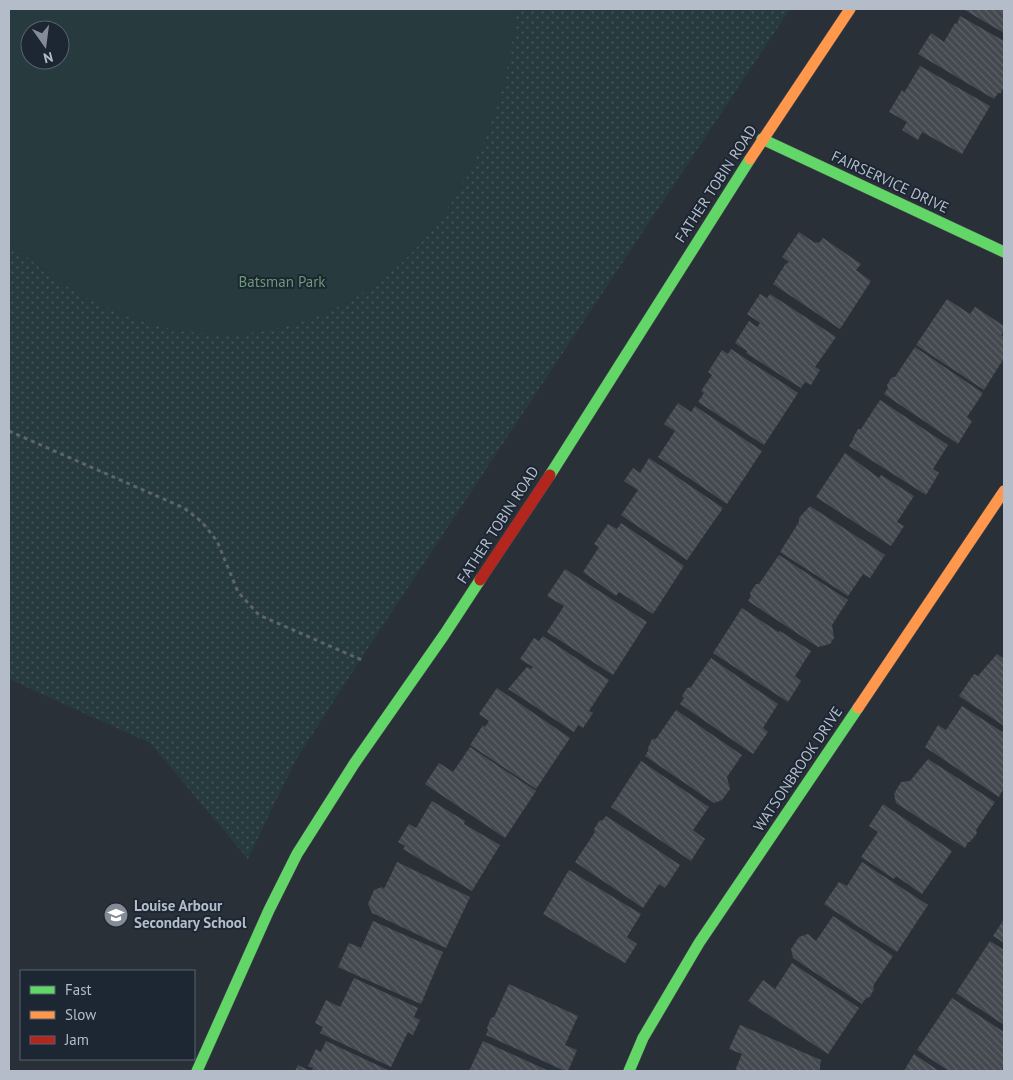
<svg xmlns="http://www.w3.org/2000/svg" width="1013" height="1080" viewBox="0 0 1013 1080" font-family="'PT Sans',sans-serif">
	<defs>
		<pattern id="grass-dots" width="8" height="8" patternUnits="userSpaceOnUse" patternTransform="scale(1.25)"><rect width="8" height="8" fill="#273a3e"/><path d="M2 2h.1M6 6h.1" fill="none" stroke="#445559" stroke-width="1.8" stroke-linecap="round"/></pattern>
		<pattern id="building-back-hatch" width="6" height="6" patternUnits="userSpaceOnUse" patternTransform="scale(1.25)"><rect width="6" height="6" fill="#444950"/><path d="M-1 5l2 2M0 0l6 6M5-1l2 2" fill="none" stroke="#5d6168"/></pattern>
	</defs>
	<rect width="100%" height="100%" fill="#2a3038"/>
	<!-- grass -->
	<path fill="url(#grass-dots)" fill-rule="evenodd" d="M9 9H790L368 648 297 758 276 800 248 859 150 743 9 679ZM30 30H60V60H30Z"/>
	<!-- pitch -->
	<path fill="#273a3e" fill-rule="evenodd" d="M9 9H517C510 75 491 140 455 197 373 330 223 372 85 297 57 282 33 263 9 242ZM30 30H60V60H30Z"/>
	<!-- building -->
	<path fill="url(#building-back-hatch)" d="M963 9H1004V33Z
		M960 16 1004 41V87L1000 94 999 92 994 99 918 54 931 33 944 42 955 23 957 24Z
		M920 66 990 106 962 154 922 132 918 140 902 130 907 122 889 112 902 90 904 93Z
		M799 232 815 243 816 242 819 243 823 238 861 264 856 270 871 281 840 329 773 284 786 263 787 264 789 262 782 257Z
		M760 294 767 298 770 294 836 337 815 367 820 370 811 385 805 382 801 388 746 353 747 351 735 343 749 321 757 327 760 323 747 314Z
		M947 299 970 314 975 307 1004 326V331L1001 335 1004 337V358L984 390 916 345Z
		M915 347 983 393 967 417 972 421 958 444 884 394 888 388 887 385 892 377H895Z
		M731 349 798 393 764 445 698 402 704 393 701 391 712 375 708 372 722 350 728 354Z
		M880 400 948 445 933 469 939 473 926 495 849 446 853 440V438L858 429H861Z
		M678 403 691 412 695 406 762 451 727 504 658 457 675 431 664 424Z
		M845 453 879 478 881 475 914 496 897 522 904 526 891 546 816 497Z
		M649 458 723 508 687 560 621 515 638 490 624 481 633 468 640 473Z
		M810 506 885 555 870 578 863 574 848 596 780 552 799 522V518Z
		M621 523 684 566 653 614 619 592 616 596 583 572 599 547 594 544 608 524 617 529Z
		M779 555 848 600 832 625 834 638 830 644 818 647 748 601 751 596 750 593 756 584H759Z
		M565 569 647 622 613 675 547 632 564 606 547 596Z
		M742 608 778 632 780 631 811 651 795 676 801 681 788 702 713 653Z
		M543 636 609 680 589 711 593 713 583 728 578 725 574 732 508 689 527 667 531 669 533 667 520 659 534 638 539 641Z
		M997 654 1004 659V726L959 696 974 674 978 676Z
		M711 658 778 704 763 728 768 732 753 754 680 704 684 698 682 696 687 688 691 687Z
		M497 688 570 738 536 789 470 745 483 725 485 727 489 721 479 714Z
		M962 706 1004 733V791H1002L999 797 925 747 938 725 946 730Z
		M676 710 742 755 727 777 730 789 722 800 714 803 645 756 648 751V748L652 739H656Z
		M470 747 536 791 505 838 425 784 439 763 453 772Z
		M928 759 995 802 976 830 977 833 970 842H968L965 848 896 803 894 794 901 782 910 781Z
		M641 761 709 807 693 830 705 839 691 861 611 807Z
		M432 801 465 821 464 824 500 845 472 891 403 849 405 846 398 842 409 824 416 828Z
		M883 804 952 851 922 894 896 876 894 879 861 857 878 832 869 826Z
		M606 816 680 865 665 888 659 884 643 908 575 862 595 832 594 829 600 820 602 821Z
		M397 862 470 897 446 948 372 913 368 904 374 890 382 887 384 889Z
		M862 862 928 905 897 952 824 904 839 882 847 886Z
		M569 870 641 914 627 937 637 944 625 963 543 914Z
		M833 916 893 956 873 986 874 989 870 997 866 998 862 1004 793 958 791 949 799 937 808 934 816 941Z
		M1004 919V943L993 936Z
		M373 921 443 952 421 1004 338 967 349 943 361 948Z
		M990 941 1004 950V1025L956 993Z
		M792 963 859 1008 828 1054 748 1001 763 980 775 989Z
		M354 978 418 1008 414 1017 420 1020 413 1035 408 1032 391 1067 320 1033 323 1027 315 1023 326 1000 340 1007Z
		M509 984 578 1016 565 1045 577 1050 568 1071H565L486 1035 488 1030 487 1028 491 1018 494 1017Z
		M952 998 1004 1032V1066L1002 1069 1004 1071H949L917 1050Z
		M740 1025 821 1060 820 1066V1071H735L742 1054 729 1049Z
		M326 1041 390 1071H312L313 1068 308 1066 316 1049 321 1052Z
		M483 1041 549 1071H469Z
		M914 1054 939 1071H904Z
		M298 1065 310 1071H295Z"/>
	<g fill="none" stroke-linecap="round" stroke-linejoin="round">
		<defs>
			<path id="fast" d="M762 139 1004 252
				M550 475 750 159
				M197 1071 269 910 297 854 354 764 444 635 480 580
				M629 1071 643 1038 699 943 858 708"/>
			<path id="slow" d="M750 159 850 9
				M858 708 1004 491"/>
			<path id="jam" d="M480 580 550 475"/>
		</defs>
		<!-- fast casing -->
		<use href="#fast" stroke="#484c53" stroke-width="12"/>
		<!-- slow casing -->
		<use href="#slow" stroke="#484c53" stroke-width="12"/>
		<!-- jam casing -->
		<use href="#jam" stroke="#484c53" stroke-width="12"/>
		<!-- path -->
		<path stroke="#5d636a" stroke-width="3" stroke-dasharray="4 4" stroke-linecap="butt" d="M9 431 184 508 202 522 217 541 238 592 259 615 364 661"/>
		<!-- fast -->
		<use href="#fast" stroke="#63d668" stroke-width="11"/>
		<!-- slow -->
		<use href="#slow" stroke="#ff974d" stroke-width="11"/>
		<!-- jam -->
		<use href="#jam" stroke="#b3261e" stroke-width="11"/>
	</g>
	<!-- icons -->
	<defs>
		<symbol id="school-disc" viewBox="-11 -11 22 22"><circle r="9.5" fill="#848b96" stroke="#1d2633"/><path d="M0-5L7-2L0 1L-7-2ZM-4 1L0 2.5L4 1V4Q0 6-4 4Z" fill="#fff"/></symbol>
	</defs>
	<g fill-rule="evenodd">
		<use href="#school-disc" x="102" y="901" width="28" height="28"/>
	</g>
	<g text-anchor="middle" stroke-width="4" stroke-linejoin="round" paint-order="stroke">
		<!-- street labels -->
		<g font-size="15" fill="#b4bcc9" stroke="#1d2633">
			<text transform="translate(890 182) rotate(25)" y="5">FAIRSERVICE DRIVE</text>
			<text transform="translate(716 184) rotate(-57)" y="5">FATHER TOBIN ROAD</text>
			<text transform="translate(498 525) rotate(-57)" y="5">FATHER TOBIN ROAD</text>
			<text transform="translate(798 769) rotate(-56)" y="5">WATSONBROOK DRIVE</text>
		</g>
		<!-- park labels -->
		<g font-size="15" fill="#6b9a76" stroke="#1d2633">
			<text x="282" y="287">Batsman Park</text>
		</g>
		<!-- poi labels -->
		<g font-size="15" font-weight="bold" fill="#b4bcc9" stroke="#1d2633" text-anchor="start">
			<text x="134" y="911">Louise Arbour<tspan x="134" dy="17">Secondary School</tspan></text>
		</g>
	</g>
	<!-- border -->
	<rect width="1013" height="1080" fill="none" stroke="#b4bcc9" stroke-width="20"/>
	<!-- legend -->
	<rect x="20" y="970" width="175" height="90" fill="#1d2633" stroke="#59626f"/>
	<rect x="30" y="986" width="25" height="8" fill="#63d668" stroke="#59626f"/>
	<text x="65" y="995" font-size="15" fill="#b4bcc9">Fast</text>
	<rect x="30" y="1011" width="25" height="8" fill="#ff974d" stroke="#59626f"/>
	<text x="65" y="1020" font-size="15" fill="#b4bcc9">Slow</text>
	<rect x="30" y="1036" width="25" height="8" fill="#b3261e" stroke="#59626f"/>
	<text x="65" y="1045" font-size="15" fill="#b4bcc9">Jam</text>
	<!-- north arrow -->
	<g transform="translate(45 45) rotate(166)"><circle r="24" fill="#1d2633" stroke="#59626f"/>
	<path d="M0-4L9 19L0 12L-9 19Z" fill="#848b96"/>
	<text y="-8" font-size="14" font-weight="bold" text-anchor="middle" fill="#b4bcc9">N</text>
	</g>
</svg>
